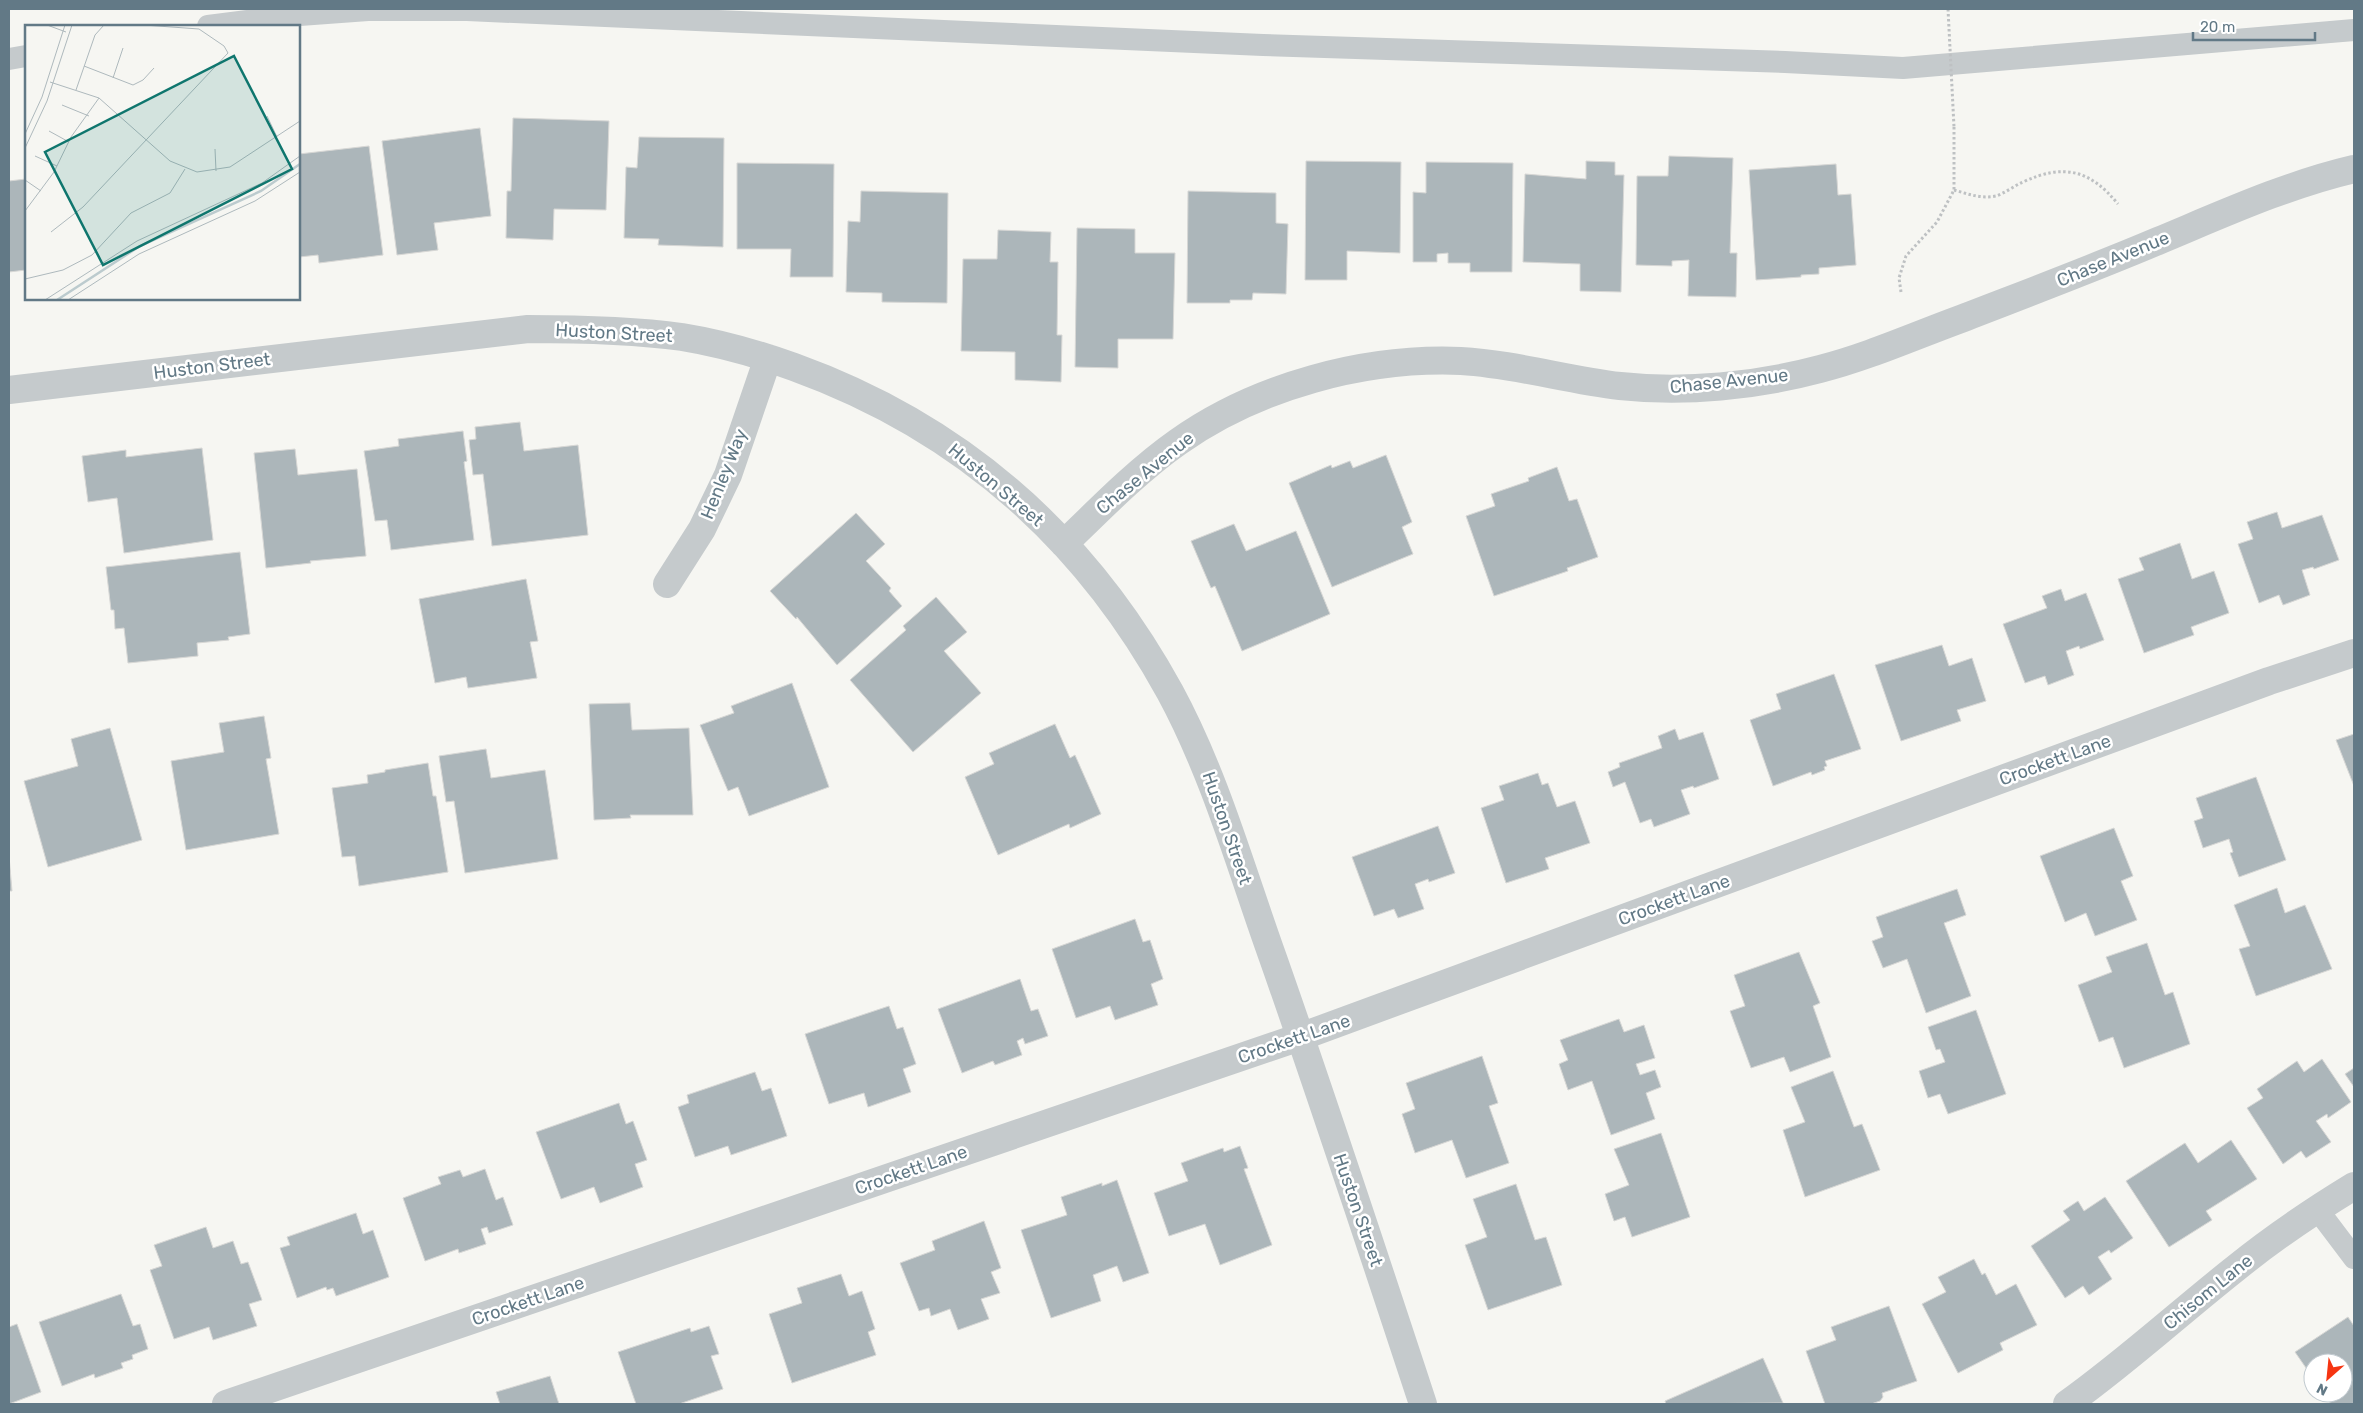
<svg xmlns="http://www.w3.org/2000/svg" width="2363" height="1413" viewBox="0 0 2363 1413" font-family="Rubik,sans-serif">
	<rect width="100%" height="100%" fill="#f6f6f2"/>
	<!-- building -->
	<path fill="#acb6ba" stroke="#d7d7d5" d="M513 118 609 121 606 210 554 209 553 240 506 238 507 191H511Z
		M480 128 491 216 434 223 438 250 397 255 382 141Z
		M639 137 724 138 723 247 658 245 659 239 624 238 626 167 637 168Z
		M369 146 383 255 319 263 318 255 299 257V154Z
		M1669 156 1733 158 1730 253H1737L1736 297 1688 296 1689 260 1672 261V266L1636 265 1637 176H1668Z
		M1306 161 1401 162 1400 253 1347 251V280H1305Z
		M1586 161 1615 162V175H1624L1621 292 1580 291V264L1523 262 1525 174 1586 179Z
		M1426 162 1513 163 1512 272H1470V263H1448V253L1437 254V262H1413V192L1426 193Z
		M737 163 834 164 833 277H790L791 249H737Z
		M1836 164 1838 195 1851 194 1856 265 1819 268V274L1801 275V277L1756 280 1749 170Z
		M26 179V270L9 272V181Z
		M861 191 948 193 947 303 882 302V293L846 292 848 221 860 222Z
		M1188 191 1276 193V223L1288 224 1286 294 1253 293 1252 300H1230V303H1187Z
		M1077 228 1135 229V253H1175L1173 339H1118V368L1075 367Z
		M998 230 1051 232 1050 262H1058L1057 335H1062L1061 382 1015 380V352L961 351 963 259H997Z
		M520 422 524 451 578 445 588 535 492 546 483 474 473 475 469 440 476 439 475 427Z
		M463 431 467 461 464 462 474 540 391 550 387 520 375 521 364 451 399 446 398 439Z
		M202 448 213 540 124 553 117 498 88 502 82 456 126 450V457Z
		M295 449 298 475 357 469 366 556 310 561 311 563 266 568 254 453Z
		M1386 455 1412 522 1402 527 1413 554 1332 587 1289 483 1331 465 1332 468 1350 461 1353 468Z
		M1557 467 1569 501 1577 499 1598 557 1567 568 1568 571 1494 596 1466 516 1495 506 1491 494 1529 481 1528 478Z
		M2277 512 2282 528 2322 515 2339 560 2314 569 2313 567 2302 570 2310 595 2283 605 2279 595 2259 603 2238 544 2253 539 2247 522Z
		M856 513 885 544 866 561 891 588 889 591 902 606 837 665 797 617 796 619 770 591Z
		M1234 524 1246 551 1296 531 1330 614 1242 651 1215 586 1211 588 1191 541Z
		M2180 543 2192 579 2214 571 2229 613 2191 627 2194 635 2144 653 2118 579 2144 570 2139 558Z
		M240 552 250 634 228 637 229 640 197 643 198 656 128 663 124 628 115 629 114 610H111L106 567Z
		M526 579 538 641 530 642 537 678 468 688 466 677 435 683 419 599Z
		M2061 589 2065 601 2086 593 2104 640 2080 649 2079 646 2066 651 2074 675 2048 685 2045 676 2025 683 2003 624 2047 608 2042 596Z
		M936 597 967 632 944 651 981 693 913 752 850 680 906 630 903 626Z
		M1942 645 1949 666 1972 658 1986 701 1957 710 1961 721 1901 741 1875 665Z
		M1834 674 1861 749 1825 761 1827 766 1824 767 1825 770 1812 775 1811 772 1773 786 1750 720 1781 709 1776 694Z
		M792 683 829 787 749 816 738 787 728 791 700 725 734 713 731 706Z
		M630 703 632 730 689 728 693 815H630L631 818 594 820 589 704Z
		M264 716 271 758 266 759 279 834 186 850 171 761 224 752 219 723Z
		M1055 724 1070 758 1075 755 1101 814 1070 828 1069 824 998 855 965 777 994 764 989 753Z
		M110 728 142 840 48 867 24 781 78 766 71 739Z
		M1675 729 1679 740 1703 732 1719 779 1694 788 1693 786 1681 790 1690 814 1654 827 1651 819 1640 823 1625 782 1613 787 1608 772 1620 767 1619 763 1662 748 1658 736Z
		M2354 734V786L2336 740Z
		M486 749 491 778 545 770 558 859 465 873 454 801 446 802 439 756Z
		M428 763 433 796H436L448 872 359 886 355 856 342 857 332 788 368 783 367 775 385 772V770Z
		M1538 773 1542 785 1548 783 1557 807 1575 801 1590 843 1545 858 1549 869 1506 883 1481 808 1504 800 1499 786Z
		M2256 777 2286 860 2239 877 2230 853 2233 852 2229 839 2203 848 2194 821 2203 818 2196 798Z
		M1438 826 1455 873 1429 882 1428 879 1415 884 1424 909 1398 918 1394 909 1374 916 1352 857Z
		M2114 828 2133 876 2121 881 2137 920 2095 936 2086 913 2065 922 2040 856Z
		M9 856 12 891H9Z
		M2277 888 2285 913 2305 905 2332 969 2256 996 2239 949 2250 946 2234 905Z
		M1957 889 1966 915 1944 923 1971 996 1926 1013 1907 959 1883 968 1872 941 1883 937 1876 917Z
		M1135 919 1143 942 1150 940 1163 979 1151 984 1158 1005 1115 1020 1110 1006 1076 1018 1052 949Z
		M2147 943 2165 995 2173 992 2190 1044 2124 1068 2113 1037 2099 1042 2078 985 2112 972 2106 957Z
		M1799 952 1820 1003 1813 1006 1831 1057 1790 1072 1784 1057 1751 1068 1730 1011 1745 1006 1734 975Z
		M1020 979 1031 1011 1038 1009 1048 1036 1025 1044 1023 1038 1017 1041 1022 1055 995 1065 993 1061 962 1073 938 1009Z
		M889 1006 897 1029 903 1027 916 1064 903 1069 911 1092 868 1107 864 1093 829 1104 805 1034Z
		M1976 1010 2006 1094 1948 1114 1940 1094 1928 1098 1919 1071 1945 1062 1940 1049 1936 1050 1928 1027Z
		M1619 1019 1624 1032 1644 1025 1655 1058 1636 1064 1640 1075 1655 1070 1661 1087 1646 1093 1655 1119 1611 1135 1592 1081 1568 1090 1559 1064 1568 1060 1560 1040Z
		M1482 1056 1498 1103 1489 1106 1509 1163 1466 1178 1452 1140 1415 1153 1402 1114 1415 1109 1406 1083Z
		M2322 1059 2351 1102 2328 1118 2327 1114 2316 1121 2331 1142 2306 1158 2301 1151 2283 1164 2247 1108 2263 1098 2257 1089 2297 1061 2304 1072Z
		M2354 1068V1087L2345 1074Z
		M1833 1071 1854 1127 1862 1124 1880 1170 1805 1197 1783 1130 1805 1122 1791 1087Z
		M755 1072 762 1091 771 1088 787 1136 731 1155 728 1146 695 1157 678 1107 689 1103 687 1095Z
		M619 1103 626 1124 633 1121 647 1160 635 1164 643 1187 600 1203 594 1187 561 1199 536 1132Z
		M1661 1133 1690 1217 1632 1237 1625 1217 1614 1221 1605 1194 1629 1185 1614 1149Z
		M2231 1140 2257 1179 2206 1211 2212 1220 2169 1247 2126 1181 2185 1143 2198 1163Z
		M1240 1146 1248 1168 1244 1169 1272 1245 1220 1265 1205 1224 1169 1236 1154 1193 1188 1181 1181 1163 1223 1148 1224 1152Z
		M485 1169 496 1200 503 1197 513 1225 489 1233 487 1227 481 1229 486 1244 459 1253 458 1249 425 1261 403 1198 441 1184 438 1177 460 1170 463 1177Z
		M1117 1180 1149 1273 1123 1282 1117 1266 1093 1275 1101 1301 1051 1318 1021 1230 1067 1215 1061 1197 1102 1183V1186Z
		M1516 1184 1535 1240 1546 1237 1562 1285 1488 1310 1465 1245 1487 1237 1473 1199Z
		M2105 1197 2133 1238 2111 1253 2109 1250 2098 1257 2112 1279 2089 1295 2083 1286 2065 1298 2031 1246 2070 1220 2063 1211 2078 1201 2084 1211Z
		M356 1213 363 1234 373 1230 389 1277 336 1296 333 1288 327 1290 326 1287 297 1298 280 1248 290 1245 287 1237Z
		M984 1221 1001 1268 991 1272 1000 1293 981 1299 989 1319 958 1330 950 1309 931 1316 929 1308 919 1311 900 1263 935 1250 932 1241Z
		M206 1227 213 1248 233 1241 241 1264 248 1262 262 1300 249 1304 257 1326 213 1340 209 1327 174 1339 150 1270 162 1266 154 1245Z
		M1974 1259 1982 1275 1985 1273 1996 1295 2016 1284 2037 1325 2000 1343 2003 1350 1958 1373 1922 1304 1946 1292 1938 1277Z
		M841 1274 849 1296 862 1291 875 1329 868 1332 876 1355 792 1383 769 1314 802 1303 797 1288Z
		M121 1294 133 1326 140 1324 148 1349 132 1355 133 1359 121 1363 123 1368 95 1378 94 1374 62 1386 39 1322Z
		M1889 1306 1917 1381 1882 1393 1883 1397 1880 1401 1871 1404H1825L1806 1351 1836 1340 1831 1327Z
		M2348 1317 2354 1326V1404H2331L2323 1393H2343V1363H2313V1378L2295 1352Z
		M17 1324 41 1392 9 1404V1327Z
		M709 1326 719 1354 711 1356 723 1389 679 1404H636L618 1352 690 1328 691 1332Z
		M1763 1358 1783 1403 1666 1404 1665 1401Z
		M550 1376 559 1404H500L496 1392Z"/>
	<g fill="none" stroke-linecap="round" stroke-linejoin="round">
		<!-- path -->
		<path stroke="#bec1c3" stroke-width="3" stroke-dasharray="2.5 2.5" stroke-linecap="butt" d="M1954 190C1968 194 1981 199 1996 196 2005 193 2014 186 2023 182 2064 163 2090 170 2118 204
			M1901 292 1899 278 1906 256 1937 222 1954 190V127"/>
		<!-- service -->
		<path stroke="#c5cacc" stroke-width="22" d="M208 26 286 16 368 10H467L1263 45 1785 62 1903 68 2354 30
			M9 59 26 56
			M2317 1209 2354 1258"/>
		<!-- minor -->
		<path stroke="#c5cacc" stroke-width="28" d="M9 390 528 329C580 329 631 330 682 337 719 343 758 354 794 367 960 427 1085 537 1170 692 1215 775 1241 869 1273 958 1325 1106 1374 1255 1423 1404
			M1064 544C1099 510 1138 470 1178 442 1257 386 1365 357 1461 361 1515 364 1567 380 1620 386 1685 393 1756 386 1820 369 1867 357 1912 337 1958 320 2025 294 2092 269 2158 241 2223 214 2286 185 2354 169
			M667 584 702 529 728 475 768 358
			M226 1404 1300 1037 2269 681 2354 653
			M2067 1404C2126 1362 2179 1313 2236 1268 2273 1238 2313 1211 2354 1186"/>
		<!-- path-bridge -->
		<path stroke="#bec1c3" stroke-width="3" stroke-dasharray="2.5 2.5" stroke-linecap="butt" d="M1948 9 1954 127"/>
	</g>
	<g text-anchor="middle" stroke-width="5" stroke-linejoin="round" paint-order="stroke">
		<!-- street labels -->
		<g font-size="18" fill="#627986" stroke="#fff">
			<text transform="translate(2113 259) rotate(-22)" y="6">Chase Avenue</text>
			<text transform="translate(614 333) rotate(3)" y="6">Huston Street</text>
			<text transform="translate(212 366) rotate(-7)" y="6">Huston Street</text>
			<text transform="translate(1729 381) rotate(-6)" y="6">Chase Avenue</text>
			<text transform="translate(1145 473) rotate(-39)" y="6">Chase Avenue</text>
			<text transform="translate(724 474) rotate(-68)" y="6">Henley Way</text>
			<text transform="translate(996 485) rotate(40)" y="6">Huston Street</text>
			<text transform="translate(2055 760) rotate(-20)" y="6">Crockett Lane</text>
			<text transform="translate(1227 828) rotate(71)" y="6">Huston Street</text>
			<text transform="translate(1674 900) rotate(-20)" y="6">Crockett Lane</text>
			<text transform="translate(1294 1039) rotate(-19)" y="6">Crockett Lane</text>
			<text transform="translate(911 1170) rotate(-19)" y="6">Crockett Lane</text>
			<text transform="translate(1358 1210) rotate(71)" y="6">Huston Street</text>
			<text transform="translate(2208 1292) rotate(-39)" y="6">Chisom Lane</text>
			<text transform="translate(528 1301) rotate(-19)" y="6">Crockett Lane</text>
		</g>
	</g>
	<!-- overview -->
	<g transform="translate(25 25)">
		<rect width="275" height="275" fill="#f6f6f2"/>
		<path fill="none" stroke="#bccbce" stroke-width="2.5" d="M32 275 115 221 236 166 275 139"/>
		<path fill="none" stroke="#aeb9bd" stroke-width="1" d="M22 0 41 7M59 41 108 60 118 55 129 43M88 53 98 23M25 57 74 73 145 136 172 147 205 142 275 96M51 65 70 10 79 0M37 80 64 91M242 91 252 112M24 106 44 117M0 109 17 72 40 0M0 123 22 76 47 0M190 124 191 146M10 131 32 141M0 155 16 166M0 186 29 147 46 112 74 73M26 207 58 182 203 28 199 21 174 4 119 0M0 254 38 245 67 230 106 188 145 168 160 144M20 275 112 216 237 158 275 131M43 275 114 229 230 176 275 147"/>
		<path fill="#0f766e" fill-opacity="0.15" stroke="#0f766e" stroke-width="2.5" d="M209 31 267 144 78 240 20 127Z"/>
		<rect width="275" height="275" fill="none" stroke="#627986" stroke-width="2.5"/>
	</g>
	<!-- border -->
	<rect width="2363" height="1413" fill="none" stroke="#627986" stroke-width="20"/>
	<!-- north arrow -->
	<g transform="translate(2328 1378) rotate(207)"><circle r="24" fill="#ffffff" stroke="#c0c9cf"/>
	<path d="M0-4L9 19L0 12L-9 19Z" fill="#f63512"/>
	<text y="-8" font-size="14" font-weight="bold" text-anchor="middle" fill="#627986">N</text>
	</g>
	<!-- scale -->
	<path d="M2193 32v8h122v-8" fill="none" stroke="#627986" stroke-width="2.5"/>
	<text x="2200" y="32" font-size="15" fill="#627986" stroke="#ffffff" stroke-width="4" paint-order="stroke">20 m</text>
</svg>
